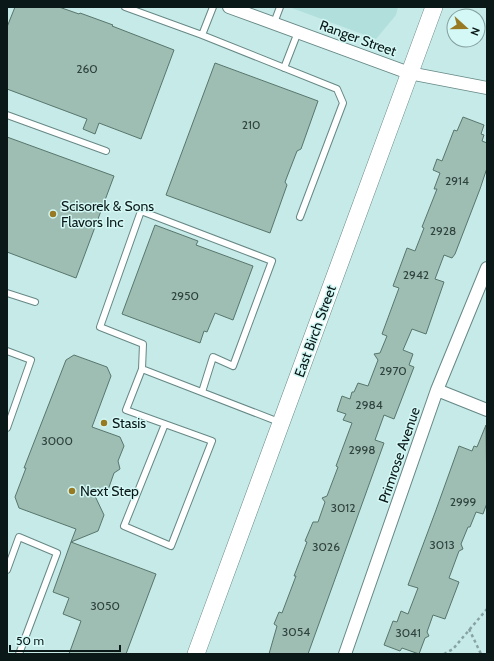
<svg xmlns="http://www.w3.org/2000/svg" width="494" height="661" viewBox="0 0 494 661" font-family="Cabin,sans-serif">
	<rect width="100%" height="100%" fill="#c6eae8"/>
	<!-- built -->
	<path fill="#b1dfdc" d="M289 7H398L396 15 376 39Z"/>
	<!-- building -->
	<path fill="#9ebeb3" stroke="#58766b" d="M15 7H59L79 14 80 13 113 25 112 26 174 50 141 139 99 123 95 134 83 129 87 119 7 89V27Z
		M215 63 318 101 301 149 297 151 285 182 287 185 270 233 166 195Z
		M463 117 484 125 481 134 484 135 482 141 487 143V168L480 189 455 254 452 258 444 255 435 279 444 282 426 334 412 329 403 350 413 354 409 365 414 367 394 419 384 415 375 440 384 443 308 654H269L277 626 274 624 279 612 282 613 296 576H294L307 542 305 541 313 522H318L325 502 322 498 327 496 338 467 336 466 352 423 343 420 346 414 337 411 342 396 350 399 352 392H354L358 383 368 386 378 360 374 354 380 353 387 336 382 334 399 288 393 286 407 248 415 251 424 228 422 227 437 189H434L440 173 433 170 437 159 442 161 454 130 457 131Z
		M7 137 114 176 76 278 7 252Z
		M155 225 198 241 196 245 253 266 233 320 215 313 207 332 204 331 200 343 122 314Z
		M74 355 107 367 111 376 92 427 120 437 124 446 118 461 120 469 114 473 108 490 95 496 104 515 98 531 71 542 76 529 19 508 15 497 26 468H24L66 360Z
		M486 425 487 503 483 514 476 512 470 527H468L461 544 463 549 459 551 449 578 459 582 445 619 433 615 427 632 429 636 425 638 419 654 402 648 400 651 384 645 393 621 397 622 401 611 408 614 418 588 408 585 436 510 459 446 472 451 474 446 477 447Z
		M71 542 156 574 126 654H69L81 621 63 614 69 598 53 592Z"/>
	<g fill="none" stroke-linecap="round" stroke-linejoin="round">
		<defs>
			<path id="lane" d="M125 7 202 35 213 7
				M274 23 280 7
				M202 35 337 89 343 103 300 217
				M284 68 298 32
				M7 115 106 151
				M7 293 35 302
				M7 351 31 360 7 428
				M142 369 126 410 212 441 171 546 124 526 165 424
				M202 392 213 357 233 366 272 261 141 211 100 327 143 344 142 369 279 422
				M7 570 19 537 57 553 19 654"/>
			<path id="street" d="M229 7 409 73 487 88
				M437 390 487 410
				M345 654 437 390 487 268"/>
			<path id="secondary" d="M196 654 434 7"/>
		</defs>
		<!-- lane casing -->
		<use href="#lane" stroke="#668886" stroke-width="8"/>
		<!-- street casing -->
		<use href="#street" stroke="#668886" stroke-width="14"/>
		<!-- secondary casing -->
		<use href="#secondary" stroke="#668886" stroke-width="18"/>
		<!-- path -->
		<path stroke="#86a3a1" stroke-width="2.5" stroke-dasharray="3 3" stroke-linecap="butt" d="M469 629 481 654
			M444 654 453 649 487 609"/>
		<!-- lane -->
		<use href="#lane" stroke="#fff" stroke-width="6"/>
		<!-- street -->
		<use href="#street" stroke="#fff" stroke-width="12"/>
		<!-- secondary -->
		<use href="#secondary" stroke="#fff" stroke-width="17"/>
	</g>
	<!-- markers -->
	<g fill="#987a23" stroke="#d3f8f5" stroke-width="1.5">
		<circle cx="53" cy="214" r="4"/>
		<circle cx="104" cy="423" r="4"/>
		<circle cx="72" cy="491" r="4"/>
	</g>
	<g text-anchor="middle" stroke-width="3" stroke-linejoin="round" paint-order="stroke">
		<!-- number labels -->
		<g font-size="12" fill="#2f423e">
			<text x="87" y="73">260</text>
			<text x="251" y="129">210</text>
			<text x="457" y="185">2914</text>
			<text x="443" y="235">2928</text>
			<text x="416" y="279">2942</text>
			<text x="185" y="300">2950</text>
			<text x="393" y="375">2970</text>
			<text x="369" y="409">2984</text>
			<text x="57" y="445">3000</text>
			<text x="362" y="454">2998</text>
			<text x="463" y="506">2999</text>
			<text x="343" y="512">3012</text>
			<text x="442" y="549">3013</text>
			<text x="326" y="551">3026</text>
			<text x="105" y="610">3050</text>
			<text x="296" y="636">3054</text>
			<text x="408" y="637">3041</text>
		</g>
		<!-- street labels -->
		<g font-size="14" fill="#0a1817" stroke="#d3f8f5">
			<text transform="translate(358 38) rotate(20)" y="5">Ranger Street</text>
			<text transform="translate(315 331) rotate(-70)" y="5">East Birch Street</text>
			<text transform="translate(399 455) rotate(-71)" y="5">Primrose Avenue</text>
		</g>
		<!-- poi labels -->
		<g font-size="14" fill="#0a1817" stroke="#d3f8f5" text-anchor="start">
			<text x="61" y="211">Scisorek &amp; Sons<tspan x="61" dy="16">Flavors Inc</tspan></text>
			<text x="112" y="428">Stasis</text>
			<text x="80" y="496">Next Step</text>
		</g>
	</g>
	<!-- border -->
	<rect width="494" height="661" fill="none" stroke="#0a1817" stroke-width="16"/>
	<!-- north arrow -->
	<g transform="translate(466 28) rotate(111)"><circle r="19" fill="#d3f8f5" stroke="#839e9c"/>
	<path d="M0-3L7 15L0 10L-7 15Z" fill="#987a23"/>
	<text y="-6" font-size="11" font-weight="bold" text-anchor="middle" fill="#0a1817">N</text>
	</g>
	<!-- scale -->
	<path d="M10 645v6h110v-6" fill="none" stroke="#0a1817" stroke-width="2"/>
	<text x="16" y="645" font-size="12" fill="#0a1817" stroke="#d3f8f5" stroke-width="3" paint-order="stroke">50 m</text>
</svg>
